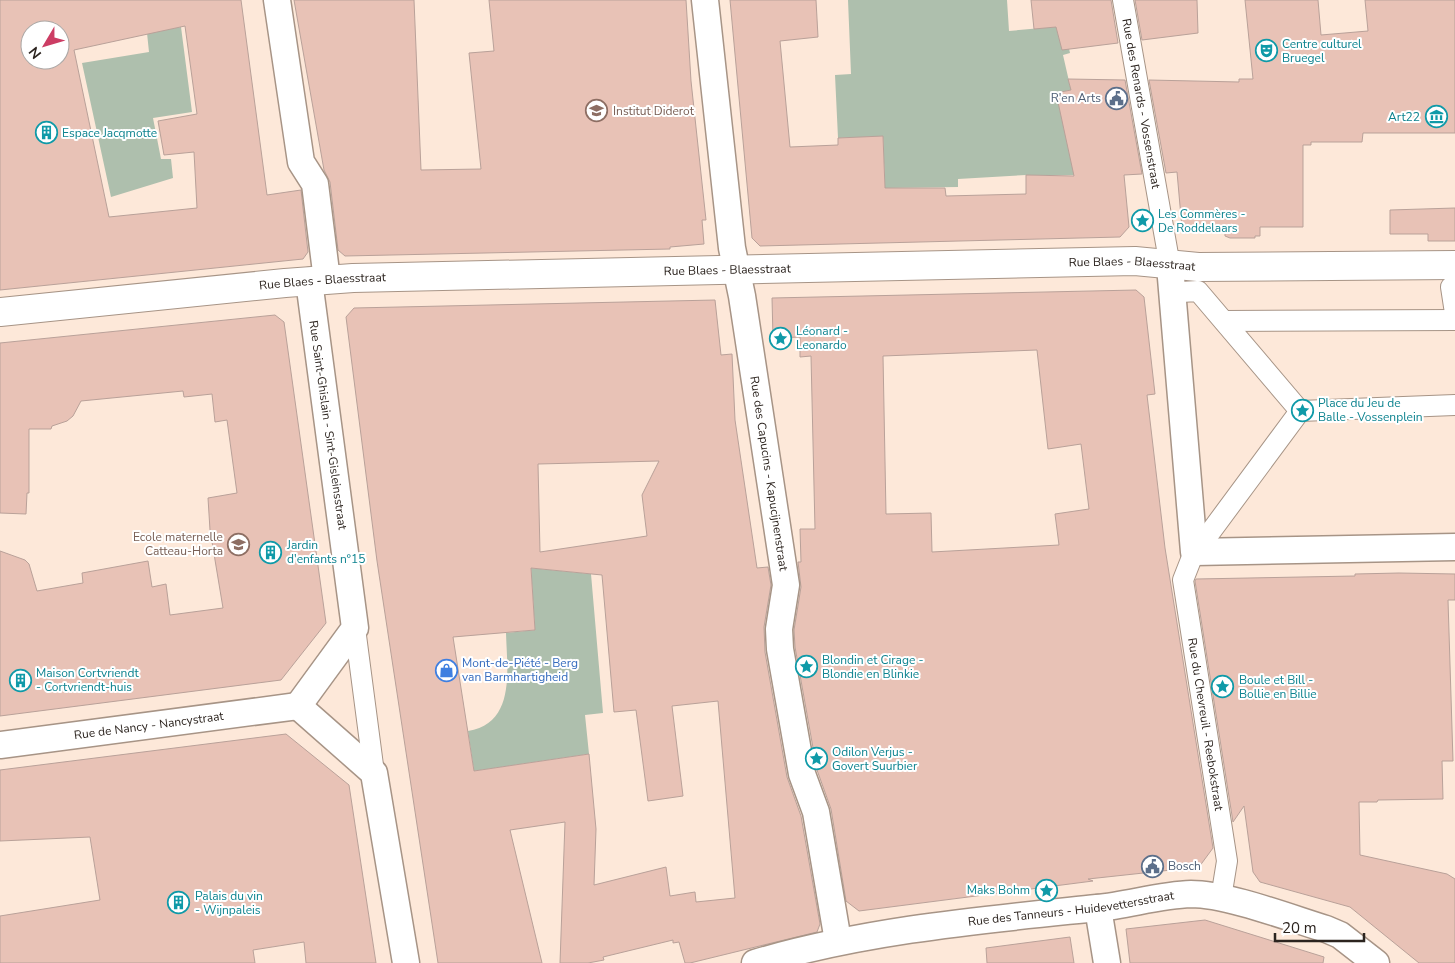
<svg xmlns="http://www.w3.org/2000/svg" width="1455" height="963" viewBox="0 0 1455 963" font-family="'Nunito Sans',sans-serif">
	<rect width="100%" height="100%" fill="#fde8d9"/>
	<!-- green -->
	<path fill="#aebfad" d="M848 0H1007L1009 31 1064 26 1070 53 1063 55 1071 90 1056 93 1099 175H1026L958 179V187L885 188 883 137 838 138 835 75 851 74Z
		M181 27 192 112 153 118 161 159H171L173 178 111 197 82 63 149 52 147 33Z
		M531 568 591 574 603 713 585 715 589 754 474 771 468 731C516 723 507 670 506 633L535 630Z"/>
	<!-- building -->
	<path fill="#e8c2b6" stroke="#b9a199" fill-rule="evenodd" d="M0 0H241L267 195 301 190 308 252 303 259 0 290ZM185 26 197 114 158 121 164 155 194 152 197 208 109 217 74 50ZM30 30H60V60H30Z
		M294 0H414L421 170 481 169 469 53 494 51 489 0H686L691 81 706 220H702L704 244 670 247V249L345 256 338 250 330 182 324 170Z
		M730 0H816L818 37 780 41 790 147 838 145V138L883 136 885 188H945L946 196 1026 194V175L1074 176 1056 93 1071 90 1068 79 1125 80 1142 174 1124 175 1129 227 1120 237 760 246 752 238Z
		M1031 0H1111L1118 43 1062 50 1056 27 1034 29Z
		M1135 0H1197L1198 33 1142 40Z
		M1245 0H1318L1321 35 1368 31 1365 0H1455V133H1363L1362 142H1311V145H1303V227H1260V236H1255V238H1230L1225 236V228H1182L1177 172 1166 173 1149 80 1239 82V79H1253Z
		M1455 208V241H1428V234H1390V210Z
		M1136 290 1144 297 1155 394 1147 395 1165 548 1213 848 1199 867 1088 879 1093 881 859 911 846 901 831 809 817 770 795 647 794 630 801 587 798 562H801L800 529H815L811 356 800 357V337L773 338 772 298ZM1037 350 1048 449 1081 444 1089 509 1055 514 1059 545 932 552 931 513 886 514 883 356Z
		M715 300 721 355 732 354 735 420 757 568 768 567 771 585 764 627 765 652 787 777 801 816 820 924 817 932 690 963H685L679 942 673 943V940L603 957 604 960 588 963H560L565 822 510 830 542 963H438L377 561 346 317 354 308ZM659 461 642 495 647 536 540 552 538 464ZM531 568 602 575 614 712 636 710 648 801 683 796 672 706 718 701 735 898 696 902 695 892 670 896 666 867 594 885 596 829 589 754 474 771 453 637 535 630Z
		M275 315 284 322 326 623 281 680 0 716V551L25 560 29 564 37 591 83 583 82 573 148 561 152 587 166 584 170 615 223 608 210 530 208 498 237 493 227 420 215 422 212 394 184 397 183 391 81 401 73 416 67 421 52 426 51 429H29V493H27L26 514 0 513V343Z
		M1399 573 1455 574V600H1448L1453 761H1442L1443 799 1378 800 1377 802H1359L1360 855 1447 874 1455 879V963H1419L1350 907 1260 882 1253 872 1244 806 1233 822 1195 581 1196 579 1355 576V574Z
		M286 734 349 785 376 963H306L304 942 253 950 255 963H0V916L100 900 90 837 0 841V770Z
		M1205 920 1324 957 1323 963H1130L1126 929Z
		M1070 937 1074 963H987L986 948Z"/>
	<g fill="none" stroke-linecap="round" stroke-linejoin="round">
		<defs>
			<g id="pedestrian">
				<path id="s1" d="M1123 0 1170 266"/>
				<path d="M1451 287 1455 313"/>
				<path d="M1181 292 1198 291 1300 411"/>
				<path d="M1224 321 1455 320"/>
				<path d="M1206 538 1300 411 1455 405"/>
				<path id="s2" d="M1194 552 1183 580 1227 861 1221 898"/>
				<path d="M355 628 374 773"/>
			</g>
			<g id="minor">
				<path d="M277 0 301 162 315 184 327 280"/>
				<path id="s3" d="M705 0 732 248 742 296 786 585 779 629 780 649 802 774 816 812 838 941"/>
				<path d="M1170 266 1194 552 1455 547"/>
				<path d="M298 706 355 628 309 281"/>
				<path d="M298 706 374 773 406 963"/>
				<path id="s4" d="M0 745 298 706"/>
				<path d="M1098 908 1107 963"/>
				<path id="s5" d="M755 963C866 930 982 920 1097 908 1128 905 1160 895 1191 894 1227 894 1290 918 1326 929L1340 935 1376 963"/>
			</g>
			<g id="tertiary">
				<path id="s6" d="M0 312 285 283 353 278 1135 261 1198 267 1455 265"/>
			</g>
		</defs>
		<!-- pedestrian casing -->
		<use href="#pedestrian" stroke="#a79486" stroke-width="22"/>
		<!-- minor casing -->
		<use href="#minor" stroke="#a79486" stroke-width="29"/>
		<!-- tertiary casing -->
		<use href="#tertiary" stroke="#a79486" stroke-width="30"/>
		<!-- pedestrian -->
		<use href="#pedestrian" stroke="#fff" stroke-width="20"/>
		<!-- minor -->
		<use href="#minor" stroke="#fff" stroke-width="26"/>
		<!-- tertiary -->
		<use href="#tertiary" stroke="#fff" stroke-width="28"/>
	</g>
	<!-- icons -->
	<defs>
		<symbol id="theatre-ring" viewBox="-11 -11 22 22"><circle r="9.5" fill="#fff" stroke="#0f9aa8" stroke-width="1.5"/><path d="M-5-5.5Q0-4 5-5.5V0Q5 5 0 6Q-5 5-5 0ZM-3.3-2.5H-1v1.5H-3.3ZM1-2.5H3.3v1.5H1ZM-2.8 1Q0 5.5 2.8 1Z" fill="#0f9aa8"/></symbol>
		<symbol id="civic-ring" viewBox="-11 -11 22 22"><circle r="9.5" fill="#fff" stroke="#5c6f8a" stroke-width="1.5"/><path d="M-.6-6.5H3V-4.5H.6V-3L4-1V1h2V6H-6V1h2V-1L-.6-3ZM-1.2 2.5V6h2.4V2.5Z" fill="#5c6f8a"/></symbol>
		<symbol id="school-ring" viewBox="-11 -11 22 22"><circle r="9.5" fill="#fff" stroke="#8d6e63" stroke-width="1.5"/><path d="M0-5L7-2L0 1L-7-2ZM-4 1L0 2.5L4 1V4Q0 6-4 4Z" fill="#8d6e63"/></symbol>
		<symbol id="museum-ring" viewBox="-11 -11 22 22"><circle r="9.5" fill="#fff" stroke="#0f9aa8" stroke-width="1.5"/><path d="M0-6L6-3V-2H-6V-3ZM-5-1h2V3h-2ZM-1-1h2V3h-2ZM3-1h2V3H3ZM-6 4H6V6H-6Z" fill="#0f9aa8"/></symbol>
		<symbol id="building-ring" viewBox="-11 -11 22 22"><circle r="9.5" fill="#fff" stroke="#0f9aa8" stroke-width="1.5"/><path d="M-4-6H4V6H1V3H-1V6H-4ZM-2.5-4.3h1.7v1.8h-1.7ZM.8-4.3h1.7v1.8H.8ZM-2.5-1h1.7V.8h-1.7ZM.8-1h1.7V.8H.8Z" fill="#0f9aa8"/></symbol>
		<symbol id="sight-ring" viewBox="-11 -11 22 22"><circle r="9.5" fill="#fff" stroke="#0f9aa8" stroke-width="1.5"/><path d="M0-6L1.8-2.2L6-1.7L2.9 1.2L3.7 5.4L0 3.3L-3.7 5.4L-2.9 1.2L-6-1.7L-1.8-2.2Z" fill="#0f9aa8"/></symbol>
		<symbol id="shop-ring" viewBox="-11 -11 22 22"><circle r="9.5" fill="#fff" stroke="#3f7fe0" stroke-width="1.5"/><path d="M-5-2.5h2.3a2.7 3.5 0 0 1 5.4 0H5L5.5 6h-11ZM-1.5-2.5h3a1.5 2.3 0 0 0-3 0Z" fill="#3f7fe0"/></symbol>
	</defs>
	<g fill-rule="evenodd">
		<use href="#theatre-ring" x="1254" y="38" width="25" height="25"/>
		<use href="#civic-ring" x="1104" y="86" width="25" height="25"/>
		<use href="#school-ring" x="584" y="98" width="25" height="25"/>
		<use href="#museum-ring" x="1424" y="104" width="25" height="25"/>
		<use href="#building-ring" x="34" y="120" width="25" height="25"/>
		<use href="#sight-ring" x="1130" y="208" width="25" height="25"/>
		<use href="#sight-ring" x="768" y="326" width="25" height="25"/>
		<use href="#sight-ring" x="1290" y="398" width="25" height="25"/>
		<use href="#school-ring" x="226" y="532" width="25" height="25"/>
		<use href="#building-ring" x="258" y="540" width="25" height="25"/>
		<use href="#sight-ring" x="794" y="654" width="25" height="25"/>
		<use href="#shop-ring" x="434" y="658" width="25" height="25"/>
		<use href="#building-ring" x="8" y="668" width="25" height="25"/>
		<use href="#sight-ring" x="1210" y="674" width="25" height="25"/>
		<use href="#sight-ring" x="804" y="746" width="25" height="25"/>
		<use href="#civic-ring" x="1140" y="854" width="25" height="25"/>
		<use href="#sight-ring" x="1034" y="878" width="25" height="25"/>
		<use href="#building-ring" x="166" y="890" width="25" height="25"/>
	</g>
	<g text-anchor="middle" stroke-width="4" stroke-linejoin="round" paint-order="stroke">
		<!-- culture labels -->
		<g font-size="12" fill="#0d838f" stroke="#fff" text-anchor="start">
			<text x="1282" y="48">Centre culturel<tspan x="1282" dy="14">Bruegel</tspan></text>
			<text x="1420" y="121" text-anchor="end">Art22</text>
			<text x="62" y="137">Espace Jacqmotte</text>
			<text x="1158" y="218">Les Commères -<tspan x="1158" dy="14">De Roddelaars</tspan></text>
			<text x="796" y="335">Léonard -<tspan x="796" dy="14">Leonardo</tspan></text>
			<text x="1318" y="407">Place du Jeu de<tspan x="1318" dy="14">Balle - Vossenplein</tspan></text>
			<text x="287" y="549">Jardin<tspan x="287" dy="14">d'enfants n°15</tspan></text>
			<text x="822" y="664">Blondin et Cirage -<tspan x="822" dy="14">Blondie en Blinkie</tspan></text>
			<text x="36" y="677">Maison Cortvriendt<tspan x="36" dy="14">- Cortvriendt-huis</tspan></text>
			<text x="1239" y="684">Boule et Bill -<tspan x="1239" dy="14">Bollie en Billie</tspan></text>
			<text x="832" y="756">Odilon Verjus -<tspan x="832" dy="14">Govert Suurbier</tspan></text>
			<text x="1030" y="894" text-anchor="end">Maks Bohm</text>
			<text x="195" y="900">Palais du vin<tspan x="195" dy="14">- Wijnpaleis</tspan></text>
		</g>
		<!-- service labels -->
		<g font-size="12" fill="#4e5e75" stroke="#fff" text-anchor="end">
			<text x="1101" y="102">R'en Arts</text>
			<text x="1168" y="870" text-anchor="start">Bosch</text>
		</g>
		<!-- street labels -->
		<g font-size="12" fill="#2c241f" stroke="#fff">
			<text dy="4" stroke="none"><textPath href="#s1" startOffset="105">Rue des Renards - Vossenstraat</textPath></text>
			<text dy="4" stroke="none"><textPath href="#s6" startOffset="1134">Rue Blaes - Blaesstraat</textPath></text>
			<text dy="4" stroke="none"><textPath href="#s6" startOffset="729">Rue Blaes - Blaesstraat</textPath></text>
			<text dy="4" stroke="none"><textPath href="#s6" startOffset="324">Rue Blaes - Blaesstraat</textPath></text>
			<text transform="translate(328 425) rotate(82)" y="4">Rue Saint-Ghislain - Sint-Gisleinsstraat</text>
			<text dy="4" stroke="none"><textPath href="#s3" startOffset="478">Rue des Capucins - Kapucijnenstraat</textPath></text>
			<text dy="4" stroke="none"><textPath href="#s2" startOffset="176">Rue du Chevreuil - Reebokstraat</textPath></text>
			<text dy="4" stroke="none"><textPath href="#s4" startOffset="150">Rue de Nancy - Nancystraat</textPath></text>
			<text dy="4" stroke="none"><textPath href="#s5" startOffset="321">Rue des Tanneurs - Huidevettersstraat</textPath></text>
		</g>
		<!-- education labels -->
		<g font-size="12" fill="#785e54" stroke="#fff" text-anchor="start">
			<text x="613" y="115">Institut Diderot</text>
			<text x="223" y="541" text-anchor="end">Ecole maternelle<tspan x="223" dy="14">Catteau-Horta</tspan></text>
		</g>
		<!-- shop labels -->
		<g font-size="12" fill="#366cbe" stroke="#fff" text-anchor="start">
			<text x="462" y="667">Mont-de-Piété - Berg<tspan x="462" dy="14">van Barmhartigheid</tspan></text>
		</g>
	</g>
	<!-- north arrow -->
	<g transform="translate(45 45) rotate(232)"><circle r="24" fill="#ffffff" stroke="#aba7a5"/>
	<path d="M0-4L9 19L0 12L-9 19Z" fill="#cc3d64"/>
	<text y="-8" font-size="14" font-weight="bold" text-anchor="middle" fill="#2c241f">N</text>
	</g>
	<!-- scale -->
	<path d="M1275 933v8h89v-8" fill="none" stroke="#2c241f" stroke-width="2.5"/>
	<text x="1282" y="933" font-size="15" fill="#2c241f" stroke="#ffffff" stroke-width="4" paint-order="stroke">20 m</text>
</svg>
